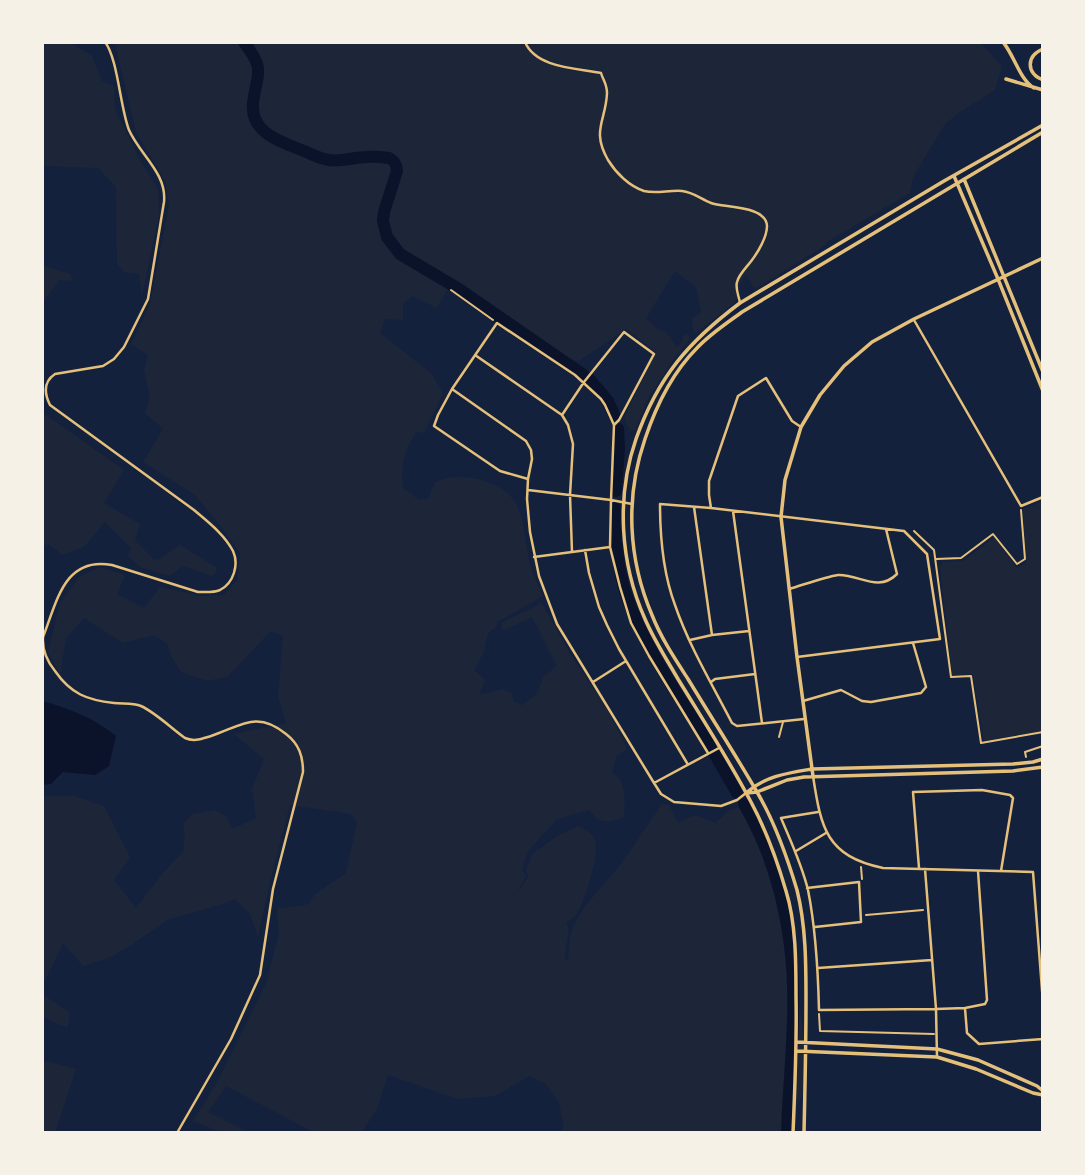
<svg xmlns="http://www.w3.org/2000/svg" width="1085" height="1175" viewBox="0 0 1085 1175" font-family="Bitter,serif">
	<rect width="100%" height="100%" fill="#14213d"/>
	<!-- green -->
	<path fill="#1d2539" d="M42 42H69L92 56 102 81 114 86 115 109 141 162 158 189 159 215 142 296 139 274 124 272 117 264 116 187 98 168 42 166Z
		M116 42H980L1002 66 995 90 960 112 945 124 913 177 910 193 830 240 819 249 755 289 746 275C737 285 740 293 735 302 732 305 698 332 694 334L692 319 701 312 696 287 675 271 646 318 658 329 666 332 677 347 683 340V336L688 334 690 339 673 360 646 402 636 430 630 431 624 418 656 352 626 329 579 361 570 359 553 351 449 287 437 308 412 296 403 304V320L385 319 380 333 432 374 443 394 424 433 416 432C405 450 400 466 403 488L419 500 428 499 435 482C452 475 467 476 484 481 531 494 520 533 532 571 535 580 540 588 543 596L497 622V626L488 633 483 654 474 670 485 680 479 695 502 689 512 693 514 702 522 705 536 695 544 676 557 666 532 617 503 631 501 623 542 603 572 657 607 708 627 749 617 755 612 773C627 780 625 803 624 817 608 823 601 825 589 810L557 819 528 851 522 870 526 876 518 890 521 888 529 875 525 871 532 854 557 836 578 826C584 829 592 833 595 840 600 853 584 905 575 916 574 918 568 921 566 922L569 929 564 959 568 960 570 937 573 926 585 906 622 863 662 804 669 805 678 823 695 815 716 823 728 811 742 806 762 835 788 922 803 1032 805 1092 782 1133H560L564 1127 559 1103 546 1084 529 1076 495 1096 458 1099 388 1075 377 1109 361 1133H315L226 1086 208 1112 250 1133H224L193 1121 218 1081 266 983 279 933 277 909 309 904 314 895 346 873 357 822 351 814 290 805 271 878 258 937 250 914 235 899 226 903 167 920 133 944 111 957 83 966 63 943 46 979 42 984V796H74L104 806 130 857 114 880 136 908 162 874 183 852 185 837 183 823 193 814 215 810 227 817 232 829 256 818 252 789 264 759 234 734 286 723 278 696 283 636 271 631 228 676 208 681 181 672 172 658 167 644 154 635 123 643 84 618 66 638 60 675 48 652 60 603 79 577 100 567 125 575 117 594 144 608 160 587 202 596 224 595 237 580 240 553 222 528 195 495 143 462 163 429 145 413 150 397 144 370 148 355 131 344 150 304 169 205 165 181 136 132 115 44Z
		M42 264 50 268 70 274 73 281 59 280 42 304Z
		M42 412 124 470 104 503 140 524 135 540 154 560 159 559 180 545 216 567V573L212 576 183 566 169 576 140 567 128 556 131 548 105 522 85 546 63 555 48 544 42 548Z
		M1043 501V731L984 741 973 674 952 676 940 566 943 562 963 561 994 538 1017 568 1026 563 1023 509Z
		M42 994 69 1012 68 1028 42 1017Z
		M42 1060 76 1069 55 1133H42Z"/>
	<!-- water -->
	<path fill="#0b132b" d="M42 701C69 708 94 718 116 736L109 766 95 775 63 772 51 784 42 785Z"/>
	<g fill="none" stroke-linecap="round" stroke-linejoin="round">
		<!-- river -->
		<path stroke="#0b132b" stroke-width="12" d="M244 42C266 71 257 72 253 103 250 133 281 142 304 151 312 154 320 159 329 160 342 162 354 157 367 157 374 156 382 157 389 158 395 161 397 165 397 171L384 212 383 221 387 237 400 254 459 289 585 376
			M590 380 608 401 615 417
			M616 491 619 448 618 429
			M615 508C615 536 617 567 626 594 644 648 680 697 710 746
			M714 753 737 793
			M744 804C769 847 784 897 790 946 798 1006 789 1072 787 1133"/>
		<!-- path -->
		<path stroke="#e5c07b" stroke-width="2" d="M451 290 493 320
			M914 531 934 550 951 677 971 676 981 743 1043 732
			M936 559 961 558 993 534 1017 564 1025 559 1021 510
			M1026 757 1025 752 1043 746
			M861 867 862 879
			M866 915 923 910
			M819 1014 820 1031 934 1034"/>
		<!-- service -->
		<path stroke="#e5c07b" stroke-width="2" d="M779 737 783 722"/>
		<!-- minor -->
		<path stroke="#e5c07b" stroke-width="2.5" d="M105 42C118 59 120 107 129 130 140 155 167 173 164 202L148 299 124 347 114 359 103 366 55 374C43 382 44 393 50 405L194 510C208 522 224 534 233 551 239 564 234 583 220 590 213 593 206 592 198 592L112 565C64 556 57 602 43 637 42 650 47 661 55 671 71 694 87 700 114 703 123 704 133 703 141 706 156 713 171 728 185 738 194 742 201 739 211 736 241 726 257 710 286 734 299 744 303 756 303 772L273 889 260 975 231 1039 177 1133
			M525 42C536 68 576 68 601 73 603 80 607 84 607 93 606 121 591 130 608 160 616 173 629 186 644 191 656 194 669 190 682 191 693 192 701 199 711 203 723 208 766 205 767 226 767 237 758 252 752 260 747 267 739 274 737 282 735 289 739 296 740 303
			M914 320 1021 506 1043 497
			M475 355 562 415 568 425 573 444 570 495 572 552
			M452 389 438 415 434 426 500 471 528 479
			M562 415 584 382 624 332 654 354 619 420 614 425
			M528 490 611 500 632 504
			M694 507 712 635
			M711 508 709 495V481L738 396 766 378 792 421 801 427
			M733 511 762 723
			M585 550 589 573 599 607 607 625 619 649 687 763
			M534 557 610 547
			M789 589C803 585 825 577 838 575 859 574 878 593 897 574L886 529
			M690 640 712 635 749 631
			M797 657 940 639 927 554 904 531 711 508 660 504C660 539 663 573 675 605 689 646 712 684 732 723L737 726 804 719
			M593 682 626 661
			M711 682 715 679 755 674
			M803 701 841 690 862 701 871 702 921 693 926 687 913 643
			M708 753 649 656 631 623 620 587 610 547 611 500 614 425 605 405 601 399 575 375 497 323 452 389 526 441 531 450 532 459 528 479 527 499 530 532 539 576 557 624 654 783 719 748
			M813 776C821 828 826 856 883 868L1033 872 1043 1003
			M654 783 661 794 674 802 721 806 737 800 746 793
			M818 812 781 818C791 842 802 865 808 890 816 930 818 969 819 1010L936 1009 965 1008 985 1004 987 1000 978 871
			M796 851 826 833
			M919 868 913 792 982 790 1010 795 1013 798 1001 871
			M925 869 936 1009 937 1057
			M807 888 859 882 861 922 815 927
			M818 968 932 960
			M965 1008 967 1033 979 1044 1043 1039"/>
		<!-- tertiary -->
		<path stroke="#e5c07b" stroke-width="3.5" d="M1003 42C1014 55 1020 80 1034 88
			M1043 49C1026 56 1026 73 1043 80
			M1006 79 1043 90
			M954 176 998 279 1043 391
			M964 179 1043 372
			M813 776 797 657 781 517 785 480 801 427 820 395 844 366 872 342 914 319 1043 258
			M746 793C765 776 788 773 812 769L1013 764 1033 762 1043 759
			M747 793 757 792 787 780 804 777 1013 771 1043 767
			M797 1042 937 1049 978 1060 1037 1086 1043 1091
			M797 1051 937 1057 976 1069 1033 1093 1043 1095
			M793 1133C795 1087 797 1041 796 996 796 962 796 923 786 891 777 860 766 830 751 802 729 760 703 720 678 679 667 660 654 640 645 619 620 563 616 497 636 439 658 377 688 342 740 303L944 181 1043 125
			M804 1133C805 1089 806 1045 806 1001 806 964 806 926 797 890 788 860 773 819 757 792 735 754 711 717 688 679 675 659 661 638 652 615 628 559 625 497 645 439 656 406 672 373 697 348 710 334 727 323 742 312L1043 132"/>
	</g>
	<!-- border -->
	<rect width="1085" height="1175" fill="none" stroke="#f6f1e7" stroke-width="88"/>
</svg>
